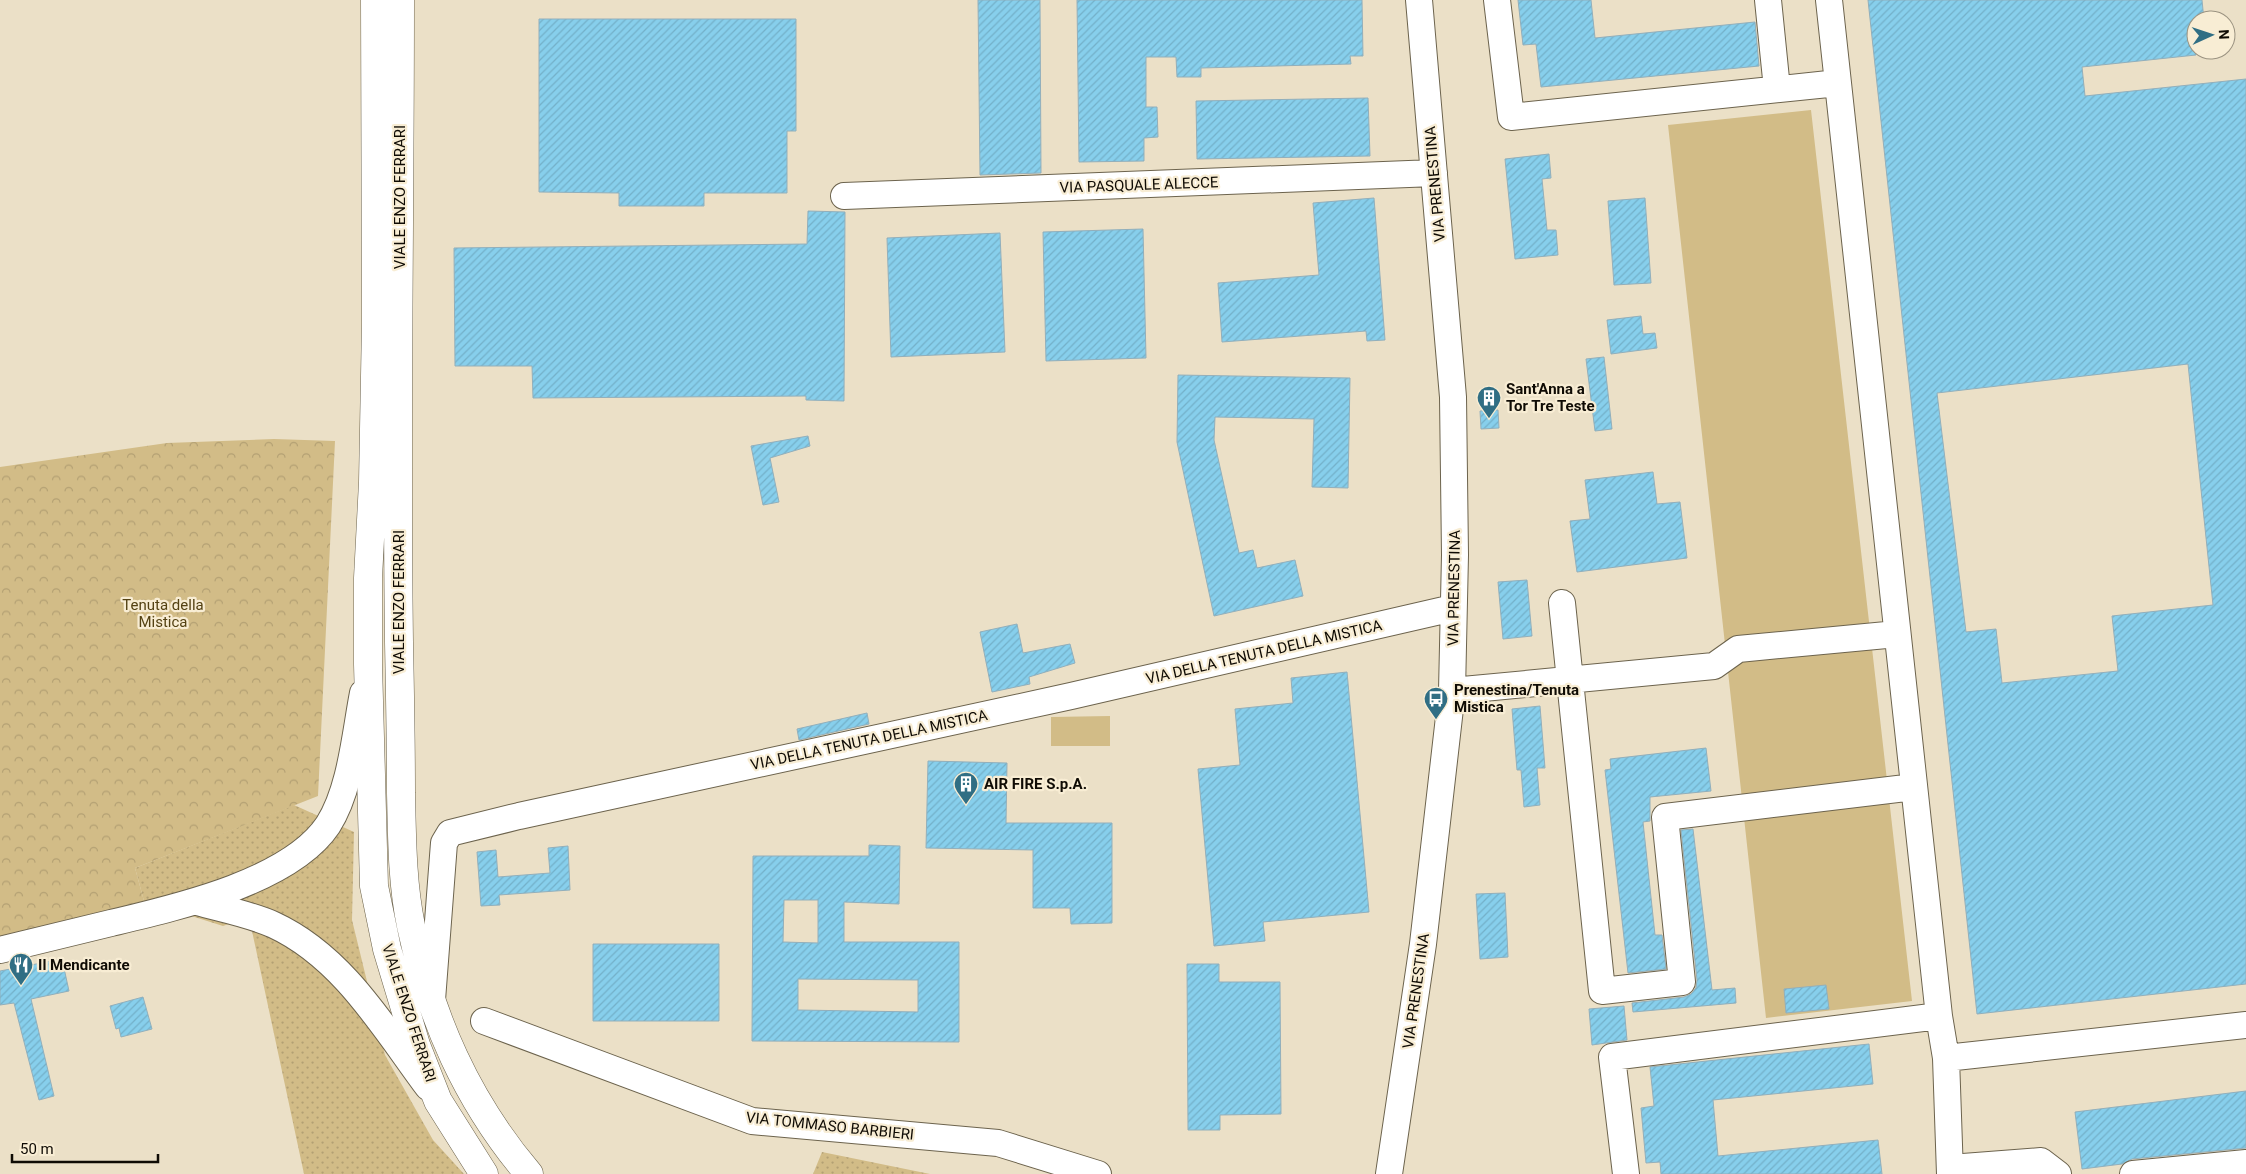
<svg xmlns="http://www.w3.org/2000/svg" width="2246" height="1174" viewBox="0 0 2246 1174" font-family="Roboto,sans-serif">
	<defs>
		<pattern id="grass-dots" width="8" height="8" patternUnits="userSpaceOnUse" patternTransform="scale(1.25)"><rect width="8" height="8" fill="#d2bc87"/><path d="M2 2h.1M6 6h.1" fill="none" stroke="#b3a073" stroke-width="1.8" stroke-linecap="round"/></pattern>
		<pattern id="park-crowns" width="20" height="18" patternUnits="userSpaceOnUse" patternTransform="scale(1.25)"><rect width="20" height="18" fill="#d2bc87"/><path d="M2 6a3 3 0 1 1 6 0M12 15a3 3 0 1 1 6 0" fill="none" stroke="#b3a073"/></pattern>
		<pattern id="building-hatch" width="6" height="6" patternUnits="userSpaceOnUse" patternTransform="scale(1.25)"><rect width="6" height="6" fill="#87cfec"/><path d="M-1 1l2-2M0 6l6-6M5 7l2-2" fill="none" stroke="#73b0c9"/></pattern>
	</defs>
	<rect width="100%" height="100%" fill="#ebe0c7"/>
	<!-- grass -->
	<path fill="url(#grass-dots)" d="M294 805 354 832 352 920 385 1055 433 1140 464 1174H304L249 917 223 926 144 901 135 868Z
		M822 1152 930 1174H813Z"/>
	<!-- park -->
	<path fill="url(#park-crowns)" d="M274 439 335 441 318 796 135 868 144 901 0 937V467L167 443Z"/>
	<!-- garden -->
	<path fill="#d2bc87" d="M1811 110 1912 1001 1766 1018 1668 125Z
		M1110 716V746H1051V717Z"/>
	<!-- building -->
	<path fill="url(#building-hatch)" stroke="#92afbb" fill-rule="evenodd" d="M978 0H1040L1041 173 980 175Z
		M1077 0H1362L1363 56H1350L1351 64 1201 68V77H1177L1176 57H1146V107H1157L1158 137 1144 138V161L1079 162Z
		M1518 0H1591L1595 38 1755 22 1759 66 1541 87 1536 44 1523 45Z
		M1868 0H2202L2204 20H2196V55L2082 67 2085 96 2246 79V984L1977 1014ZM2188 364 2213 605 2112 616 2118 671 2002 683 1996 629 1966 632 1937 393Z
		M539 19H796V131H787V193H704V206H619V193L539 192Z
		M1368 98 1370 156 1197 159 1196 101Z
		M1549 154 1551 178 1542 179 1547 230H1556L1558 255 1515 259 1505 159Z
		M1374 198 1385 340 1367 341 1366 331 1222 342 1218 283 1319 275 1313 203Z
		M1645 198 1651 283 1614 285 1608 201Z
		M808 211 845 212 844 401 806 400V396L533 398 532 366H455L454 248 807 244Z
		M1143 229 1146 358 1046 361 1043 232Z
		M1000 233 1005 352 891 357 887 238Z
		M1641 316 1643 334 1655 333 1657 348 1611 354 1607 320Z
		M1604 357 1612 429 1595 431 1586 359Z
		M1178 375 1350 378 1348 488 1312 487 1314 419 1215 417 1214 440 1239 553 1253 550 1257 568 1295 560 1303 596 1214 616 1177 442Z
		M1498 410 1499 428 1481 429 1480 411Z
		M808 436 810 446 770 458 779 502 763 505 751 446Z
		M1653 472 1657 504 1680 502 1687 558 1577 572 1570 521 1590 519 1585 480Z
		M1527 580 1532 636 1503 639 1498 582Z
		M1017 624 1023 653 1070 644 1075 663 1029 677 1030 684 992 692 980 632Z
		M1347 672 1369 912 1263 922 1265 941 1214 946 1198 769 1240 765 1235 709 1293 703 1291 678Z
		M1540 706 1545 768H1537L1540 805 1524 807 1521 770H1517L1512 709Z
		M867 713 869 724 799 740 797 729Z
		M1706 748 1711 791 1650 797V821L1643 822 1655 935H1662L1666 969 1628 973 1605 770 1611 769 1610 759Z
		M928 761 1007 763 1006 823H1112V923L1071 924 1070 908H1033V850L926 848Z
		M1693 829 1712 990 1735 988 1736 1003 1633 1012 1632 1003 1684 997 1691 994 1696 988 1697 980 1681 830Z
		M869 845 900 846 899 904 844 902V942H959V1042L752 1041 753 856H869ZM784 900H818V943L783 942ZM798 979 918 980V1012L798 1010Z
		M568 846 570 890 499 895 500 905 481 906 477 852 496 850 498 877 550 873 548 848Z
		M1505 893 1508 957 1480 959 1476 894Z
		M593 944H719V1021H593Z
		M62 959 69 991 31 999 54 1096 39 1100 14 1003 0 1005V971Z
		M1187 964H1219V982H1280L1281 1114 1220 1115V1130H1188Z
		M1826 985 1829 1009 1786 1013 1784 989Z
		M143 997 152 1029 121 1037 119 1028 116 1029 110 1006Z
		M1624 1006 1627 1040 1592 1045 1589 1009Z
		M1869 1044 1873 1084 1713 1100 1718 1156 1878 1140 1882 1174H1661L1660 1162 1646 1163 1641 1108 1654 1106 1650 1067Z
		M2246 1091V1148L2132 1159 2122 1164 2082 1169 2075 1112Z"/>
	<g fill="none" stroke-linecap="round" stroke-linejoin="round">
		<defs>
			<path id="minor" d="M1497 0 1511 117 1838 83
				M1768 0 1777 89
				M1829 0 1939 1016
				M844 196 1434 173
				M1562 603 1602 991 1682 982 1665 817 1914 787
				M1452 691 1714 666 1738 649 1897 634
				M197 902C222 909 250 914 274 925 343 957 384 1028 428 1087
				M0 950C37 941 74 932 111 923 174 908 290 882 328 825 351 789 355 734 363 693
				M432 1000 444 843 450 833 519 816 1071 696 1453 608
				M484 1021 752 1121 998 1143 1098 1174
				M1946 1058 2246 1025
				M1950 1168 2041 1161 2058 1174
				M1389 1174 1423 944 1452 691 1455 555 1453 397 1419 0
				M1626 1174 1612 1057 1939 1016 1946 1058 1950 1174
				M2133 1174 2246 1163"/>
			<path id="major" d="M375 0 376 323 373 482 368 578V664L374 886 387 949 416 1045 438 1101 484 1174
				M400 0C400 214 396 428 399 642 400 692 401 743 401 793 402 836 402 883 411 926 431 1019 467 1101 529 1174"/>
		</defs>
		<!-- minor casing -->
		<use href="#minor" stroke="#6c634d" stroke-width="28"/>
		<!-- major casing -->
		<use href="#major" stroke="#6c634d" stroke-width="29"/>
		<!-- minor -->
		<use href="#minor" stroke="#fff" stroke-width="26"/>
		<!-- major -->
		<use href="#major" stroke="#fff" stroke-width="28"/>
	</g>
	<!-- icons -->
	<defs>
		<symbol id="building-pin" viewBox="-11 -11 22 30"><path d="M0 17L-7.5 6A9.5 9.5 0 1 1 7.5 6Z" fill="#306e84" stroke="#f8edd4"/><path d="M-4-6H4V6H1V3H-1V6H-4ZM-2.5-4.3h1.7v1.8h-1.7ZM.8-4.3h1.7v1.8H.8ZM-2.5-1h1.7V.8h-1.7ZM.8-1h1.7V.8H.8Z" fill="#fff"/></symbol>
		<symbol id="bus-pin" viewBox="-11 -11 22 30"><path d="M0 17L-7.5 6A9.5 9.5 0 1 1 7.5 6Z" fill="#306e84" stroke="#f8edd4"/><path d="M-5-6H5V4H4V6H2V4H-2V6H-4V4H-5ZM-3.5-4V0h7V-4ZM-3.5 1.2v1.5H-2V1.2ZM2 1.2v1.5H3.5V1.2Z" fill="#fff"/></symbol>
		<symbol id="restaurant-pin" viewBox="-11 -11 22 30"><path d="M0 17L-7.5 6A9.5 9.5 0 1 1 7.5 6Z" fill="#306e84" stroke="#f8edd4"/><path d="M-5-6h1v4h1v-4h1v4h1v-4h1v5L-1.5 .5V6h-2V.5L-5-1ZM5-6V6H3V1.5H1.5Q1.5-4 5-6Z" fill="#fff"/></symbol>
	</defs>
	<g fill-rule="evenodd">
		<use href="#building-pin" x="1475" y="384" width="28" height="38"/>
		<use href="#bus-pin" x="1422" y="685" width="28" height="38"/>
		<use href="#building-pin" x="952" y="770" width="28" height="38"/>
		<use href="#restaurant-pin" x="7" y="951" width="28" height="38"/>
	</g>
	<g text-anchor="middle" stroke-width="4.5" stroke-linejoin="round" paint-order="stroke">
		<!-- street labels -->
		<g font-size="15" fill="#0f0b04" stroke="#f8edd4">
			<text transform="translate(1435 184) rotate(-95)" y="5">VIA PRENESTINA</text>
			<text transform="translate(1139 185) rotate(-2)" y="5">VIA PASQUALE ALECCE</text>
			<text transform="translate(400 197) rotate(-90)" y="5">VIALE ENZO FERRARI</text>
			<text transform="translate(1454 588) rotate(-89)" y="5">VIA PRENESTINA</text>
			<text transform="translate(399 602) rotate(-90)" y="5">VIALE ENZO FERRARI</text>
			<text transform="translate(1264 652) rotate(-13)" y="5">VIA DELLA TENUTA DELLA MISTICA</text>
			<text transform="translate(869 740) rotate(-12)" y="5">VIA DELLA TENUTA DELLA MISTICA</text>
			<text transform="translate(1416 991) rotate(-82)" y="5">VIA PRENESTINA</text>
			<text transform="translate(409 1013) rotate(72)" y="5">VIALE ENZO FERRARI</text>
			<text transform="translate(830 1126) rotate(6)" y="5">VIA TOMMASO BARBIERI</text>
		</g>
		<!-- poi labels -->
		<g font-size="15" font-weight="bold" fill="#0f0b04" stroke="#f8edd4" text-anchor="start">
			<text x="1506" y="394">Sant'Anna a<tspan x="1506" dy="17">Tor Tre Teste</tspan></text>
			<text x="1454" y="695">Prenestina/Tenuta<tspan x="1454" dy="17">Mistica</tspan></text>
			<text x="984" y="789">AIR FIRE S.p.A.</text>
			<text x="38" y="970">Il Mendicante</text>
		</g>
		<!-- park labels -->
		<g font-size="15" fill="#544213" stroke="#f8edd4">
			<text x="163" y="610">Tenuta della<tspan x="163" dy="17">Mistica</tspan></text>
		</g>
	</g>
	<!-- north arrow -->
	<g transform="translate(2211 35) rotate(87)"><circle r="24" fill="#f8edd4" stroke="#9b9381"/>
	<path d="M0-4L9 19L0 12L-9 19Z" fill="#306e84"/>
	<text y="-8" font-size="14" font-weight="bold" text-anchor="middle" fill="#0f0b04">N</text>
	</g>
	<!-- scale -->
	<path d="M12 1154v8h146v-8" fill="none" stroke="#0f0b04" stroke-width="2.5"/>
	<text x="20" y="1154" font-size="15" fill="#0f0b04" stroke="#f8edd4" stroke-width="4" paint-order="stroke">50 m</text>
</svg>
